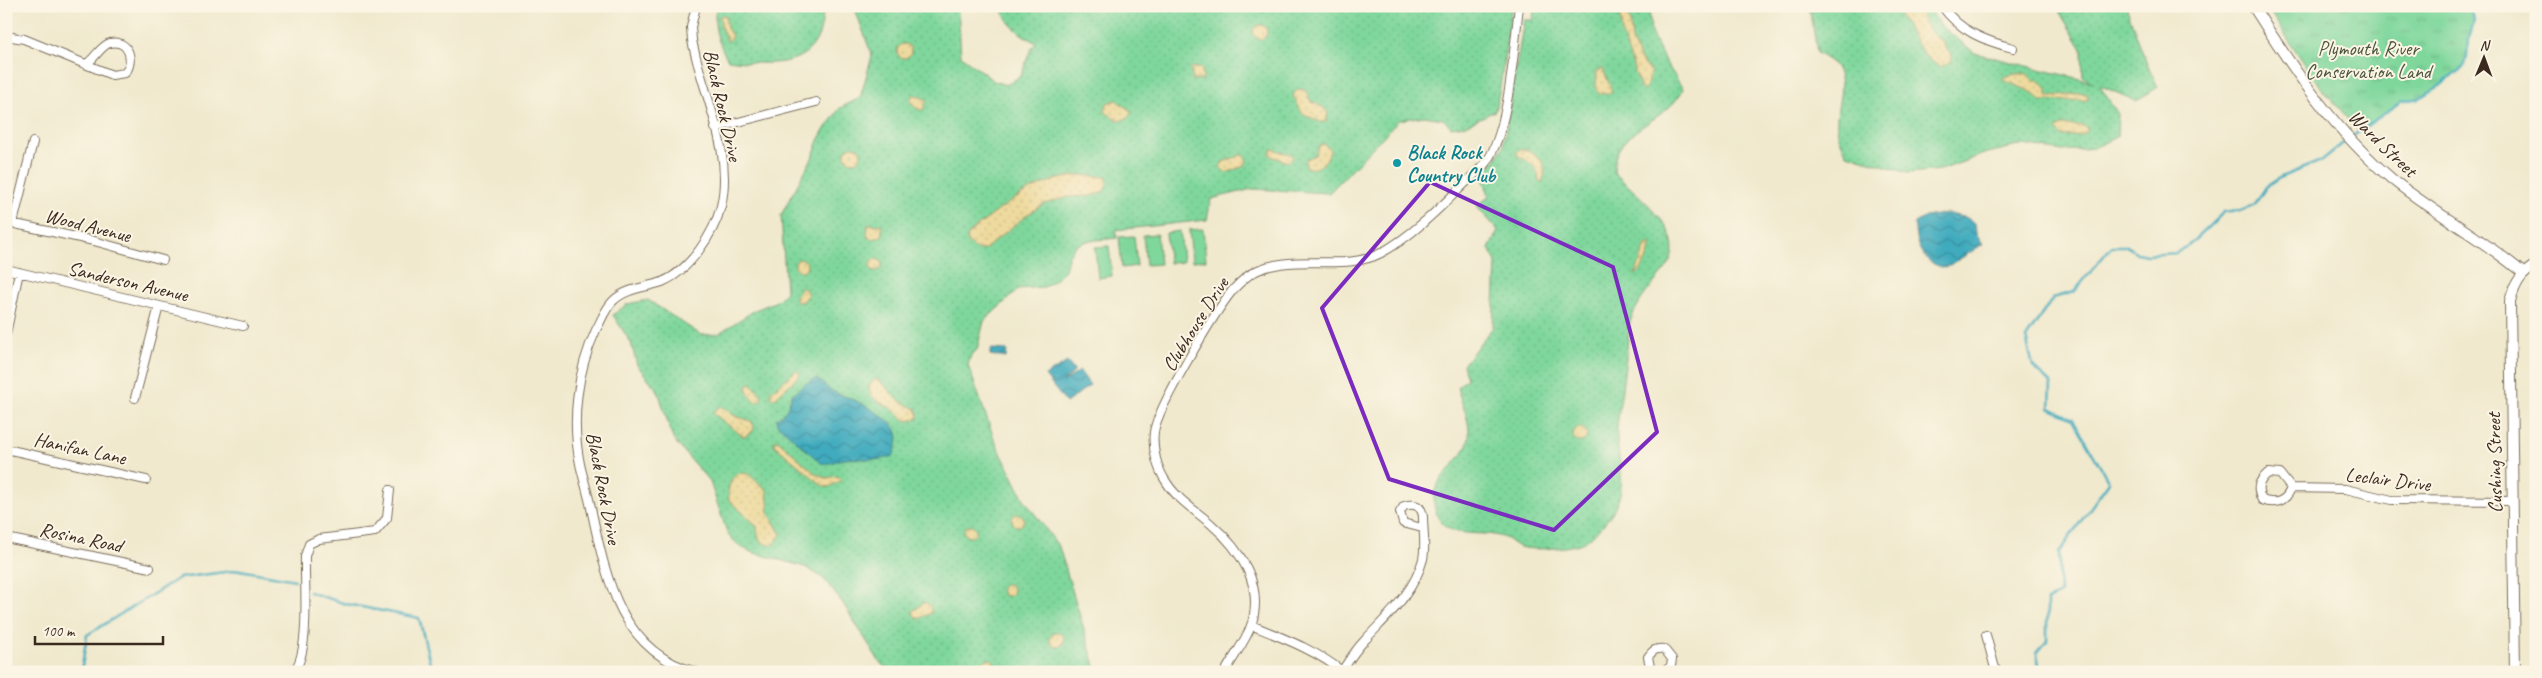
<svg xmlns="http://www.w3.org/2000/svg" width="2542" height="678" viewBox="0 0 2542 678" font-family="Caveat,sans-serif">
	<defs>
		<pattern id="grass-dots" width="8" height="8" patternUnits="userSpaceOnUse" patternTransform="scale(1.25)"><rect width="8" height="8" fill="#7fd79c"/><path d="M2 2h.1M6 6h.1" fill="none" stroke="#6fb986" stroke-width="1.8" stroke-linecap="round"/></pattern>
		<pattern id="sand-dots" width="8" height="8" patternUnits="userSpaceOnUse" patternTransform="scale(1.25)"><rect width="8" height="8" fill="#eeda9e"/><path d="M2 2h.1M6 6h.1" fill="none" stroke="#cdbb88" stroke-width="1.8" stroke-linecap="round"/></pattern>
		<pattern id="park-tufts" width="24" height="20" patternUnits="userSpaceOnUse" patternTransform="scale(1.25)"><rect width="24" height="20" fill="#7fd79c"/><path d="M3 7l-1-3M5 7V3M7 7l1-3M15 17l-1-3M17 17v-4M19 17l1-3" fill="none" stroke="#6fb986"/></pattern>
		<pattern id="water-waves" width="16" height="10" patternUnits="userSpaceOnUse" patternTransform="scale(1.25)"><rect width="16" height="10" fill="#3fabbe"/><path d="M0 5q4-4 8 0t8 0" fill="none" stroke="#368b9a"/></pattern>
	</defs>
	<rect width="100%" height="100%" fill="#fcf5e5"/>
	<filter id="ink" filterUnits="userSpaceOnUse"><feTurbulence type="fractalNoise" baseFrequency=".02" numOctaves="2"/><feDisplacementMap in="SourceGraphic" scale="10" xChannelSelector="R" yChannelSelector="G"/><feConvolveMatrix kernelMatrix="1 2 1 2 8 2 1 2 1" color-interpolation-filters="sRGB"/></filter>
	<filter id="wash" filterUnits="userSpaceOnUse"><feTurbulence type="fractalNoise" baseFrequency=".0096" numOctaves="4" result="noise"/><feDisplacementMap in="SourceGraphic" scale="20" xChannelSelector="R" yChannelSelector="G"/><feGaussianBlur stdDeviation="1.12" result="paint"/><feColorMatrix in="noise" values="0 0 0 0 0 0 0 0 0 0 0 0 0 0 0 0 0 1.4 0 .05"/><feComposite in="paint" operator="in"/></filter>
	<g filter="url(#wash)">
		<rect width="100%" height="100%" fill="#f0e9cd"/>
		<!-- grass -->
		<path fill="url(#grass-dots)" stroke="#5d805d" d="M717 6H826L823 9C822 70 775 66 728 60 719 45 711 24 717 6Z
			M854 6H958L961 56 994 81 1006 85 1021 76 1030 51 1036 43C1021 34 1005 25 1002 6H1512L1500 88 1495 111 1465 125 1451 127 1443 119 1424 116 1399 120 1329 193 1252 189 1211 199 1207 220 1116 230 1117 238 1087 241 1075 246 1069 255 1065 270 1056 279 1044 287 1019 289 984 321 977 350 971 355 968 365 995 441 1024 499 1059 547 1097 672H889L879 661 842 602 823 578 805 567 751 552 741 547 728 535 710 482 673 439 658 391 637 365 631 343 613 315 627 304 648 300 701 335 718 334 755 310 777 301 786 292 781 215 812 158 822 133 840 108 860 98 872 56Z
			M1534 6H1649L1651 33 1665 61 1683 89C1671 117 1629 126 1617 153 1614 158 1615 166 1614 172 1636 196 1695 234 1664 271 1649 289 1636 303 1629 325 1627 359 1621 393 1617 427 1615 450 1626 474 1619 498 1615 513 1597 534 1584 542 1573 548 1533 551 1520 547 1516 546 1511 542 1507 539 1488 528 1449 542 1438 517 1421 480 1459 470 1468 442 1473 426 1461 403 1457 387L1467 379 1463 365 1493 327 1496 262 1489 249 1498 230 1477 207 1489 195 1482 175 1494 162 1503 147 1524 20H1533Z
			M1810 6H1928L1941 26 1975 53 2092 82 2083 77 2082 49 2056 6H2126L2145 59 2158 87 2136 101 2099 85 2118 114 2117 137 2094 148 2063 151 2022 145 1984 154 1941 170 1908 173 1847 154C1841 143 1836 133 1837 120 1837 102 1846 85 1836 67 1832 61 1823 57 1817 53Z"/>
		<!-- sand -->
		<path fill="url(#sand-dots)" stroke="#94825e" d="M1619 6H1628L1632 40 1639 58 1651 72 1645 90 1641 89 1622 34Z
			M1894 6H1918C1923 20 1928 35 1942 40L1946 50 1952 55 1951 62 1940 67 1925 56Z
			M725 15 727 28 732 36 728 42 721 27 720 16Z
			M1253 32a7 7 0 1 1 14 0a7 7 0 1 1-14 0Z
			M897 51a7 7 0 1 1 14 0a7 7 0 1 1-14 0Z
			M1190 68H1202L1203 80H1193Z
			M1603 69 1612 91 1607 94 1599 93 1596 88 1597 71Z
			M2015 74H2027L2034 81H2040L2047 89V95L2051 97 2083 93 2088 95V100L2041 101 2030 91 2003 80 2004 77Z
			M1298 89 1305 90 1311 101 1324 108 1328 113 1326 122H1320L1302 113 1293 95Z
			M913 94 927 100 923 110 917 109 910 102Z
			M1116 100 1132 112 1127 118 1119 121 1105 112 1107 103Z
			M2061 125 2085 126 2088 131 2083 135 2062 136 2056 130Z
			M1324 144 1330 149C1328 162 1320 170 1307 168L1305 160 1315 155 1319 146Z
			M845 154a8 8 0 1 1 16 0a8 8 0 1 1-16 0Z
			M1272 149 1290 154 1293 157 1288 162 1271 156 1270 153Z
			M1520 149 1527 150 1542 160 1545 173 1542 182 1539 181C1538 166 1530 162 1518 156L1517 152Z
			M1241 155 1244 156 1247 161 1244 166 1226 173 1220 167 1223 162Z
			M1081 175 1106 177 1108 183 1103 192 1091 196 1069 197 1044 204 1028 214 984 250 976 249 968 243 967 237 971 231C1010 203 1030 181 1081 175Z
			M868 224 882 225V236L872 239 867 236Z
			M1650 243C1651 252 1643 271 1635 275L1646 245Z
			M870 265a6 6 0 1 1 12 0a6 6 0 1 1-12 0Z
			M795 265a6 6 0 1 1 12 0a6 6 0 1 1-12 0Z
			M801 287 805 289 808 295 804 301 796 302 795 297Z
			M797 370 800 375 775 398 771 397V391Z
			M874 380H879L898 400 916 409 918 414 917 419 907 421C901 418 897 412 891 408 881 402 869 400 869 386Z
			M751 383 762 396 760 402 754 401 747 391V385Z
			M720 406 735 416 751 421 754 426 753 431 744 437 713 413Z
			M1573 435a7 7 0 1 1 14 0a7 7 0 1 1-14 0Z
			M775 440 779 441 816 474 826 478 838 476 842 480 829 487 823 486 774 445Z
			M742 473 748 474 767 490 769 513 781 535 774 544 768 545 760 541 756 525 729 500C727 490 730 474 742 473Z
			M1012 520a6 6 0 1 1 12 0a6 6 0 1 1-12 0Z
			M964 531a6 6 0 1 1 12 0a6 6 0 1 1-12 0Z
			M1001 590a6 6 0 1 1 12 0a6 6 0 1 1-12 0Z
			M925 602 931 607V613L918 619 914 615 913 611Z
			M1050 640a7 7 0 1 1 14 0a7 7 0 1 1-14 0Z
			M983 665a6 6 0 1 1 12 0a6 6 0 1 1-12 0Z"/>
		<!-- park -->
		<path fill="url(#park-tufts)" stroke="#5d805d" d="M2266 6H2467L2473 15 2474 21 2469 38 2468 58 2464 66 2440 86 2419 98 2401 102 2359 131 2318 84Z"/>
		<!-- pitch -->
		<path fill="#7fd79c" stroke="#5d805d" d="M1203 229 1206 260 1192 261 1189 230Z
			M1180 231 1183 262 1169 263 1166 233Z
			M1157 234 1160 264 1146 265 1143 235Z
			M1134 236 1137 266 1122 268 1119 237Z
			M1109 246 1112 276 1098 278 1095 247Z"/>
		<!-- water -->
		<path fill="url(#water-waves)" stroke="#3d6a6e" d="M1946 213 1967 218 1975 223 1976 233 1983 244 1946 268C1923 264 1914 245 1915 223L1925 217Z
			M991 349 1007 350 1006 358 990 355Z
			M1067 362 1075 371 1062 383 1080 371 1090 385 1066 403 1045 376Z
			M816 379C824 382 827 390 834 392 850 398 862 403 876 412 895 425 904 432 893 456 878 463 860 457 844 459 836 460 831 465 821 463L777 424 776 419 786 411 792 395 808 382Z"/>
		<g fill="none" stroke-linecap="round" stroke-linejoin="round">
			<!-- stream -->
			<path stroke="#3fabbe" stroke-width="2.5" d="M2351 137 2401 102 2419 98 2440 86 2464 66 2468 58 2469 38 2474 21 2473 15 2467 6
				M309 592 346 604 419 618 431 667 439 672
				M81 672 87 635 179 578 240 570 295 580
				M480 672H481
				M2040 672 2037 653 2047 641V601L2060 594 2059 552 2109 482 2073 419 2050 408 2051 384 2033 366 2026 338 2053 298 2074 292 2112 246H2126L2137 253 2147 255 2176 253 2188 246 2224 212 2241 210 2255 204 2266 187 2281 177 2321 161 2347 140"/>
		</g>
	</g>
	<g filter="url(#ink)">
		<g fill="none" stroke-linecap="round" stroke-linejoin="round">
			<defs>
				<path id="minor" d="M696 6 691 27 692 40C702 93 734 151 721 206 714 234 689 271 662 282 645 288 626 288 613 301 605 309 601 321 596 330 577 371 571 420 580 464 583 478 588 493 591 508 605 573 619 653 697 672
					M1942 6C1959 31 1985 41 2013 48
					M6 36 24 39 112 75 125 73C135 61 129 39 110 43 100 46 95 59 86 64
					M715 128 816 102
					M6 222 94 241 163 260
					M13 223 33 142
					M6 269 243 326
					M6 334 19 272
					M135 398 159 306
					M6 449 146 480
					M2291 488 2280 474 2268 473C2258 482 2256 488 2262 500 2275 505 2286 502 2291 488L2345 489 2392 500 2512 501
					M6 538 150 568
					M1251 625C1283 638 1316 650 1343 672
					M1986 635 1996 672
					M1342 671C1349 660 1356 649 1365 640 1388 615 1414 593 1423 559 1426 545 1423 530 1423 517 1422 505 1414 503 1404 506L1400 512 1403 523 1422 528
					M293 672C311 655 304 582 305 556L309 544 319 539 375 532 387 518 390 490
					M1225 672C1233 657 1245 642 1251 626 1265 585 1240 549 1211 524 1196 511 1177 499 1167 483 1157 469 1152 449 1154 432 1157 408 1215 312 1232 291 1240 282 1248 274 1258 270 1298 253 1345 272 1381 253 1418 233 1453 194 1484 165 1509 136 1514 47 1519 6
					M1651 672 1648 657C1653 650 1656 648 1664 649L1672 659 1671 666 1664 672"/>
				<path id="tertiary" d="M2253 6C2293 69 2335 132 2393 180 2434 213 2482 238 2523 273
					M2515 672 2510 301C2515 284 2520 274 2536 265"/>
			</defs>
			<!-- minor casing -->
			<use href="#minor" stroke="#7a6d5b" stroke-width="10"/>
			<!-- tertiary casing -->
			<use href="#tertiary" stroke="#7a6d5b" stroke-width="12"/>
			<!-- minor -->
			<use href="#minor" stroke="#fff" stroke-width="8"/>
			<!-- tertiary -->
			<use href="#tertiary" stroke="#fff" stroke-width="10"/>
		</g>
	</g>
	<!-- marked area -->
	<path fill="none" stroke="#7b2cbf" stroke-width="4" stroke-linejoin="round" d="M1430 182 1613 267 1657 432 1554 530 1389 479 1322 308Z"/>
	<!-- markers -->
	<circle fill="#0f9aa8" stroke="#fcf5e5" stroke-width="2" cx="1397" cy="163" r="5"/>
	<g text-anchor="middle" stroke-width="4" stroke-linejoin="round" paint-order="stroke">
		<!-- park labels -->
		<g font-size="20" fill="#4c553e" stroke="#fcf5e5">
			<text x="2368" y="55">Plymouth River<tspan x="2368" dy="23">Conservation Land</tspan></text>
		</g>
		<!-- street labels -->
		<g font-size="20" fill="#3b2a1e" stroke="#fcf5e5">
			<text transform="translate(723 105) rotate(77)" y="7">Black Rock Drive</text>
			<text transform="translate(2383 143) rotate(44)" y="7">Ward Street</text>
			<text transform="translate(88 225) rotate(14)" y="7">Wood Avenue</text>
			<text transform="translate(128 281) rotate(13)" y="7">Sanderson Avenue</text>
			<text transform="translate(1195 324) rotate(-58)" y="7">Clubhouse Drive</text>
			<text transform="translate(80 448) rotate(12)" y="7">Hanifan Lane</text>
			<text transform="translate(2494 463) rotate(-91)" y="7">Cushing Street</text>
			<text transform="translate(2388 479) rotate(7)" y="7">Leclair Drive</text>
			<text transform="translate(604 488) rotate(79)" y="7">Black Rock Drive</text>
			<text transform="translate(81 537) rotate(12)" y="7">Rosina Road</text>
		</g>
		<!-- culture labels -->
		<g font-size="20" font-weight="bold" fill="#0d838f" stroke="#fcf5e5" text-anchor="start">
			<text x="1407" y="159">Black Rock<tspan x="1407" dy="23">Country Club</tspan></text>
		</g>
	</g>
	<!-- margin -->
	<rect width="2542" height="678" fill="none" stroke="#fcf5e5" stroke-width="25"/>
	<!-- north arrow -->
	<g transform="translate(2484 58) rotate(1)" stroke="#fcf5e5" stroke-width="4" paint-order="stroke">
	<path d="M0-4L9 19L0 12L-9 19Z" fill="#3b2a1e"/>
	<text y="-8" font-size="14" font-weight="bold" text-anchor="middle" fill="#3b2a1e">N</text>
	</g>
	<!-- scale -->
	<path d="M35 636v8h128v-8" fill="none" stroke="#3b2a1e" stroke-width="2.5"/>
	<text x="42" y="636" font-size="15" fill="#3b2a1e" stroke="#fcf5e5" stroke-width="4" paint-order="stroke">100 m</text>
</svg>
